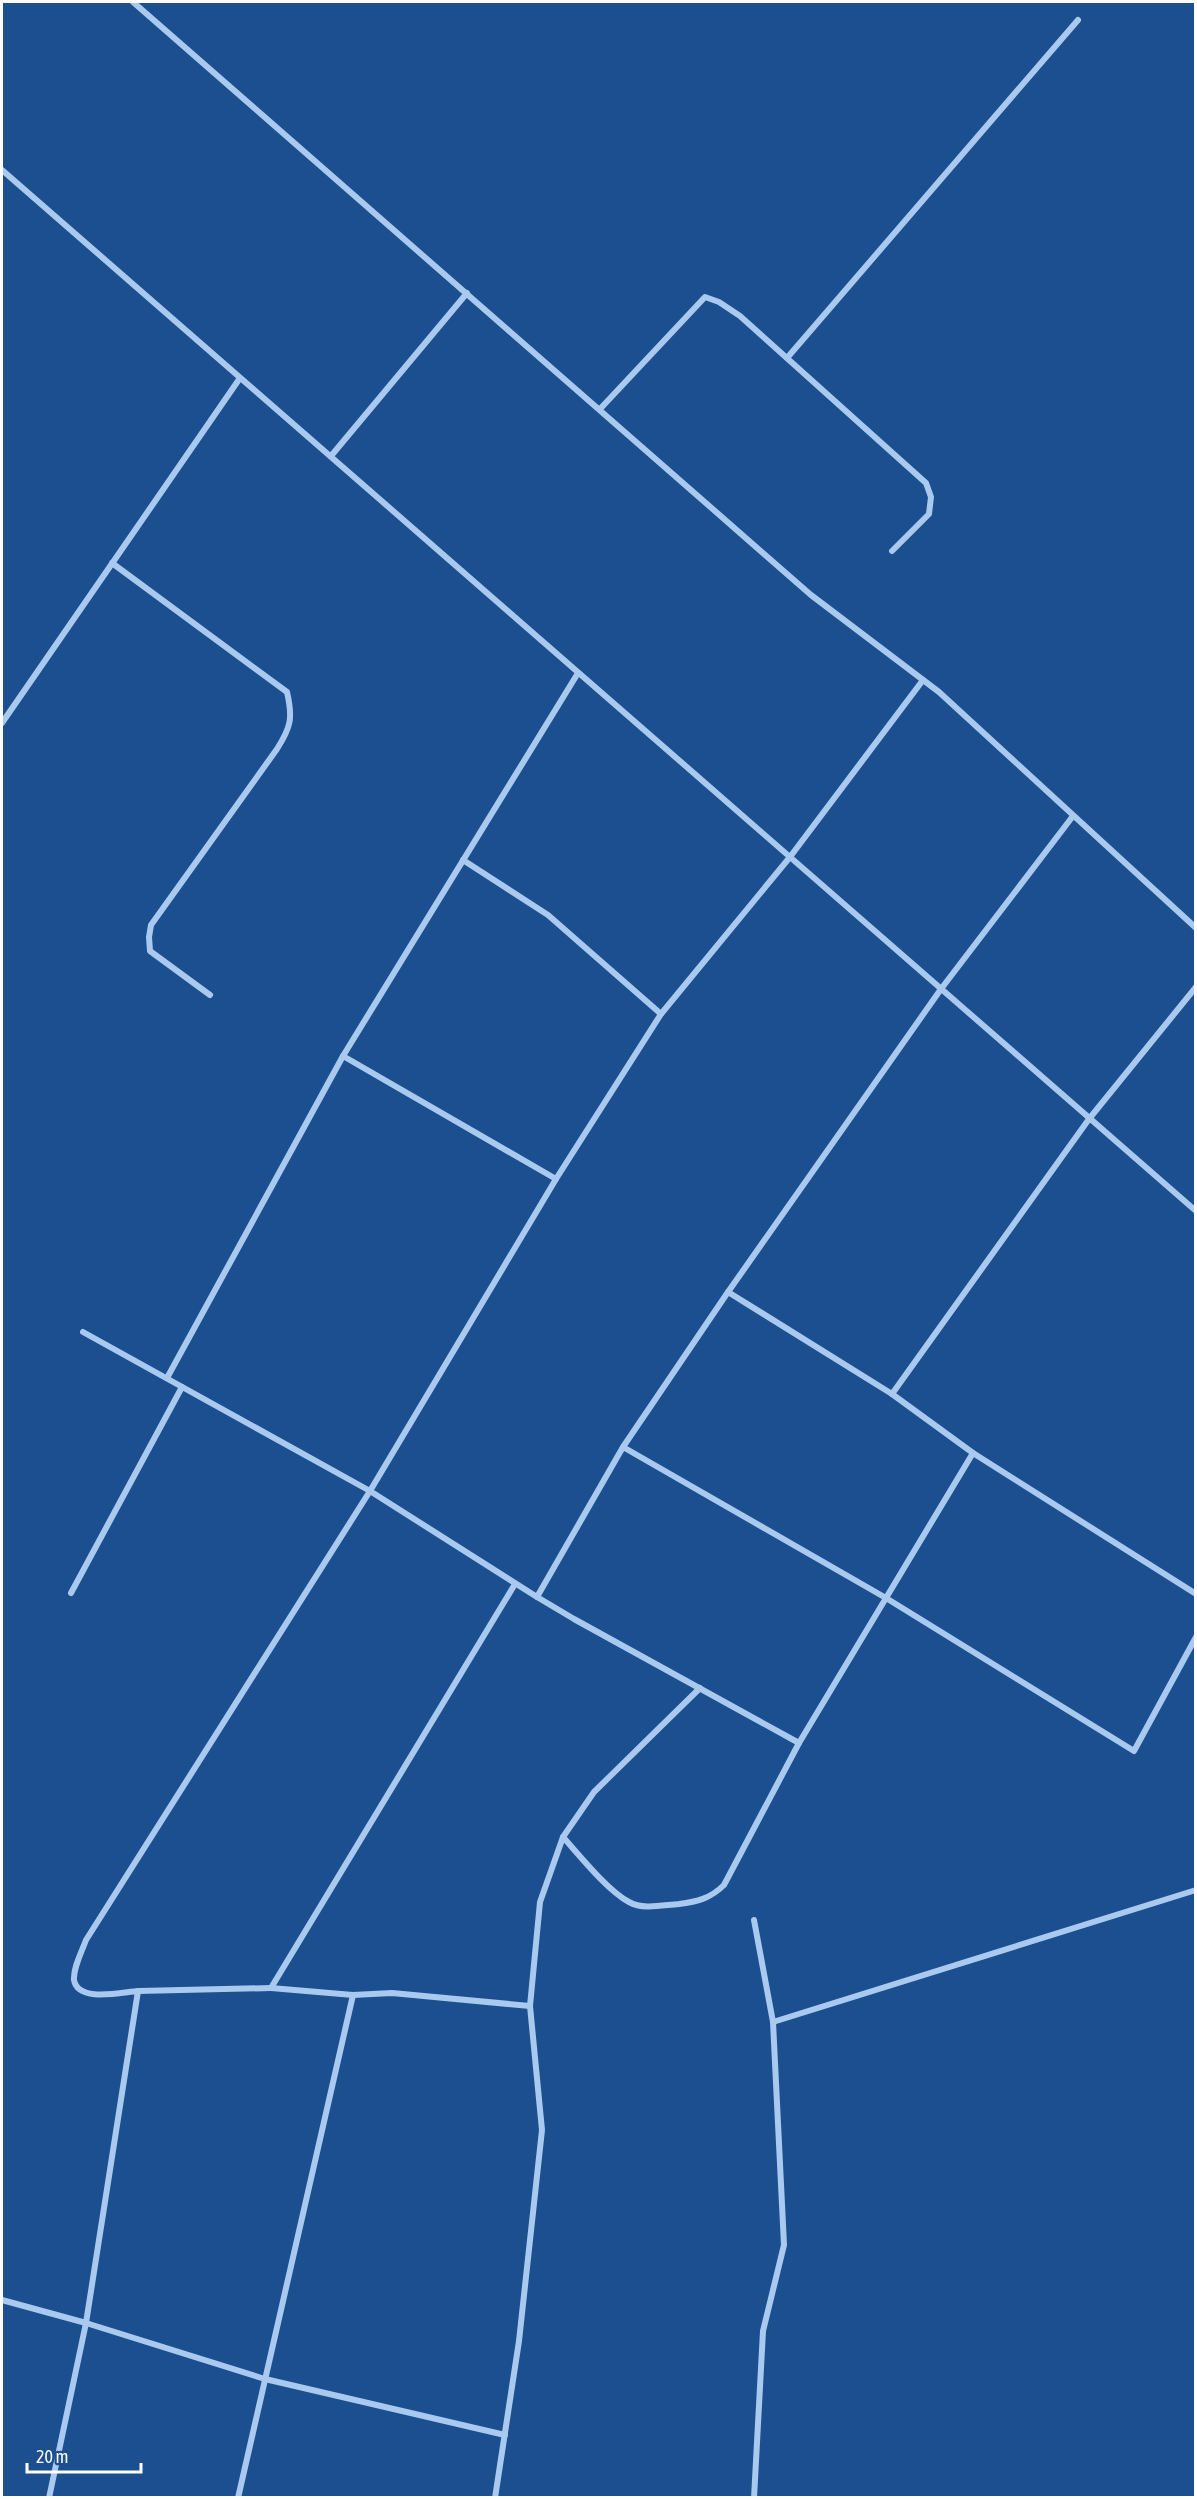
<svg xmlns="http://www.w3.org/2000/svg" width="1197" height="2499" font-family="'Asap Condensed',sans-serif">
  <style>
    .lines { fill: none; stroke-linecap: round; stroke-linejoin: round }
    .street { stroke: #a9c9ee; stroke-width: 6 }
  </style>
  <rect width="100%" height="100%" fill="#1b4f8f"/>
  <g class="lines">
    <g class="street">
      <polyline points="133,2 811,595 939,692 1196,928"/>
      <polyline points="2,170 1196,1211"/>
      <polyline points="787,358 1078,20"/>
      <polyline points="600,409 705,297 719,302 740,316 926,483 931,497 929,514 892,551"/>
      <polyline points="331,456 467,293"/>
      <path d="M112 563 287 692C293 718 291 727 277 749L151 925 149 937 150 951 210 995"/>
      <polyline points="2,723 240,378"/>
      <polyline points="463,860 548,915 661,1014"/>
      <polyline points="1196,987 1089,1119 892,1394 973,1453 1196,1594"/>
      <polyline points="343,1056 556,1179"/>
      <polyline points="728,1292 892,1394"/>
      <polyline points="167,1378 343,1056 578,673"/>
      <polyline points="623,1447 886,1598 799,1743 574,1619 537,1597 623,1447 728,1292 941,989 1073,816"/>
      <polyline points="973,1453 886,1598 1134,1751 1196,1637"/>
      <polyline points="515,1584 271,1988 353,1995 392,1993 530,2006"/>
      <polyline points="71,1593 182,1387"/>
      <polyline points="537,1597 370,1491 556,1179 661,1014 790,857 923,680"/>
      <path d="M563 1837C580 1856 607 1890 629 1902 643 1910 663 1905 679 1904 697 1902 711 1898 724 1885L799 1743"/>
      <polyline points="138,1991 271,1988"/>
      <polyline points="773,2022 1196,1890"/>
      <path d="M2 2300 86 2323 138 1991C122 1992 78 2003 74 1980 73 1968 82 1951 86 1940L370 1491 83 1332"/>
      <polyline points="49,2498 86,2323 265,2379 505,2435"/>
      <polyline points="238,2498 353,1995"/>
      <polyline points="495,2498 519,2341 542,2130 530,2006 540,1902 563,1837 594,1792 700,1688"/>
      <polyline points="754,2498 763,2331 784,2245 773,2022 754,1920"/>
    </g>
  </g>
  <rect width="1197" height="2499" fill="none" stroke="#ffffff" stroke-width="6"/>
  <path d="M27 2463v9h114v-9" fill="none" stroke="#ffffff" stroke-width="3"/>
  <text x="36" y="2463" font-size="18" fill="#ffffff" stroke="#1b4f8f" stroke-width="4.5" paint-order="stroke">20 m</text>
</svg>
